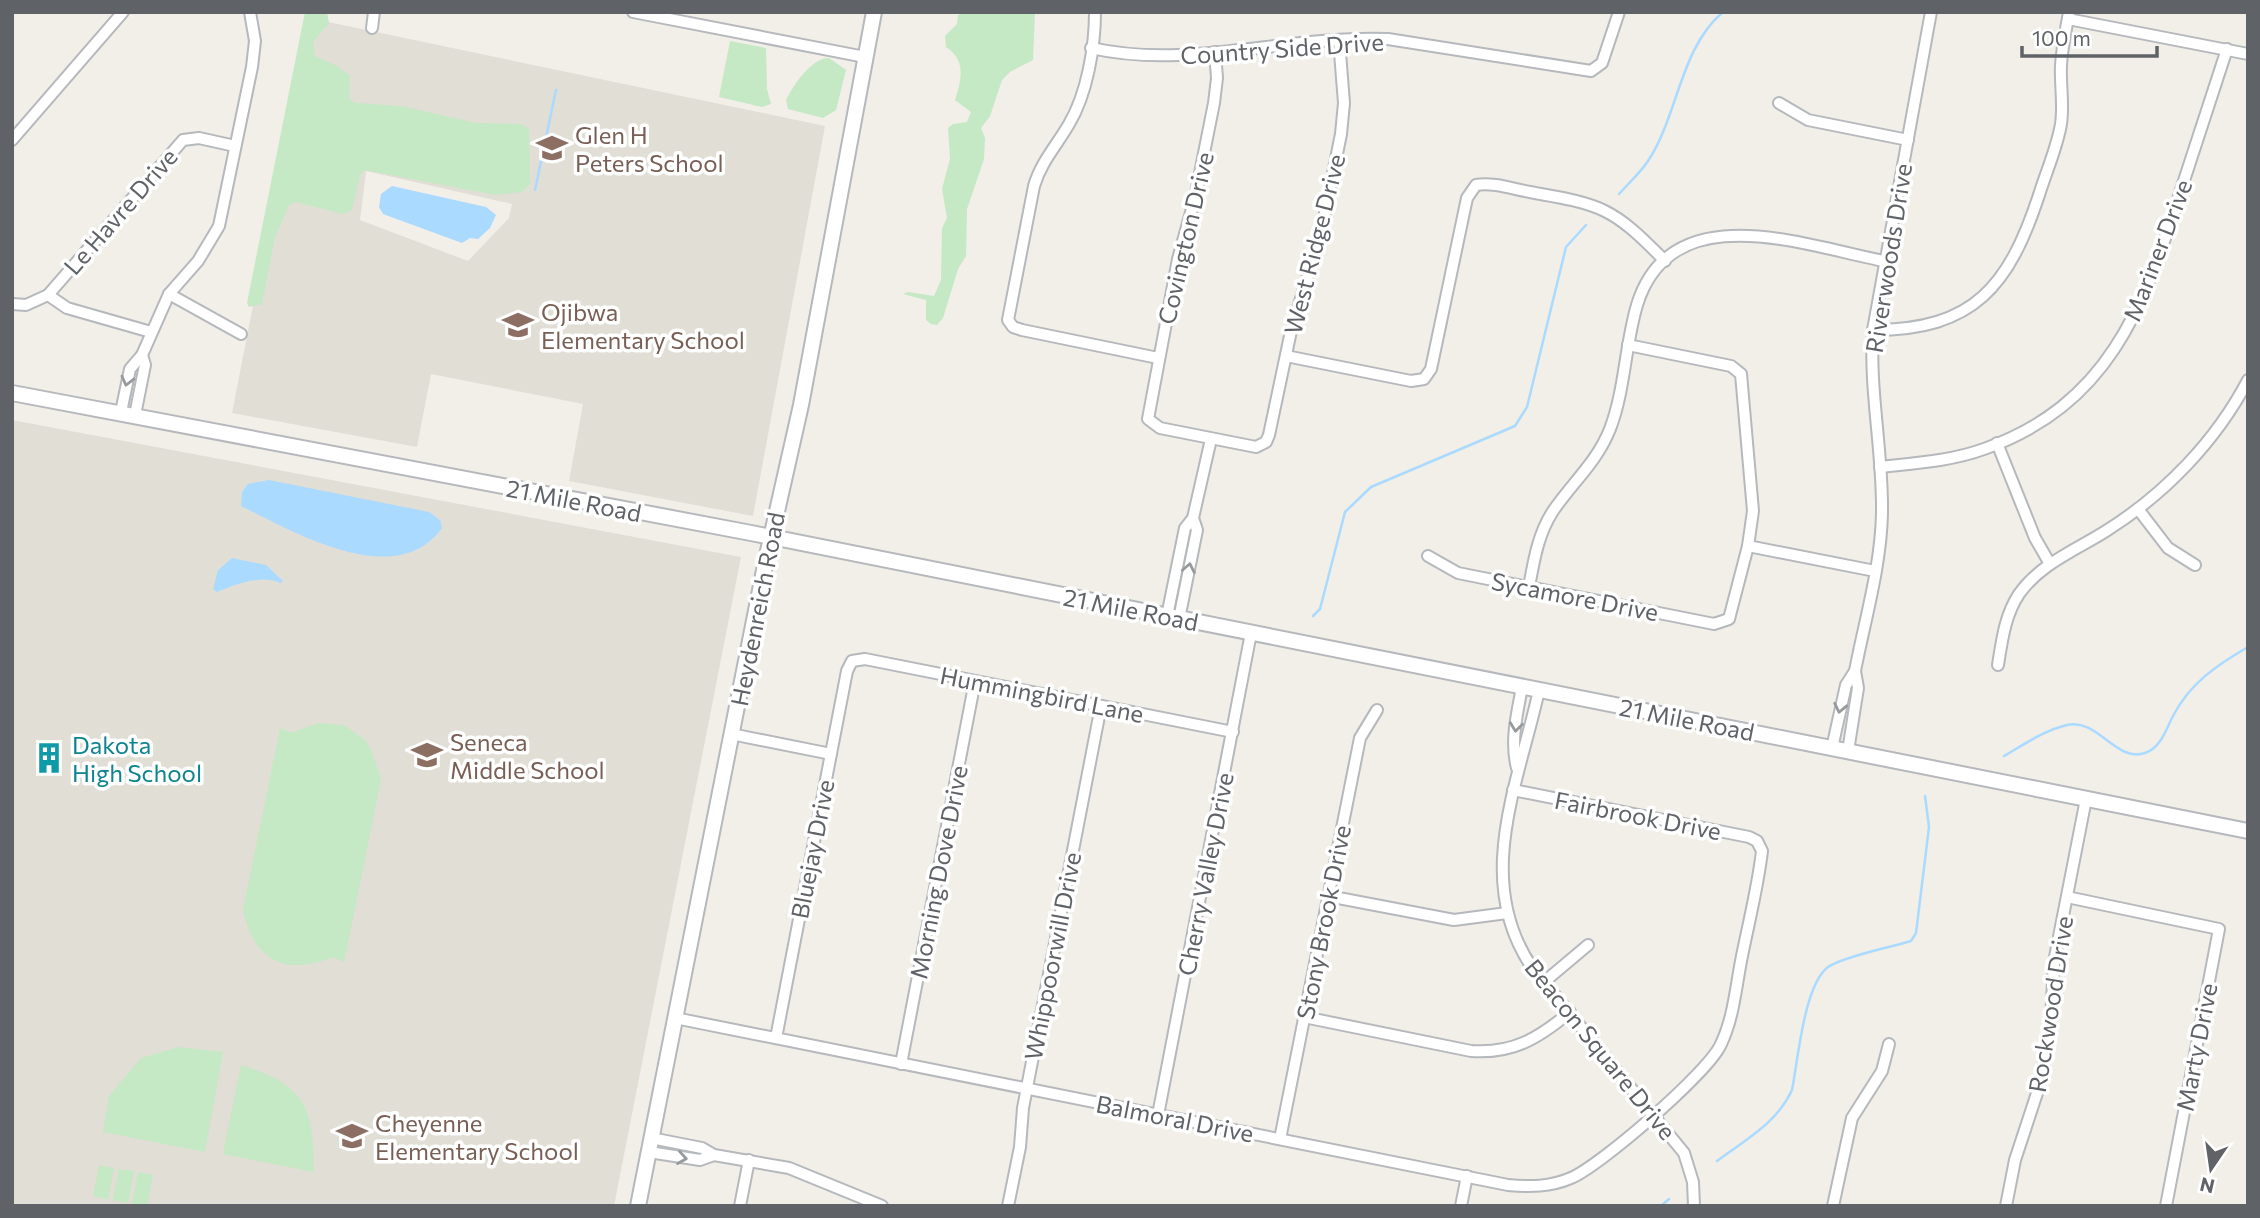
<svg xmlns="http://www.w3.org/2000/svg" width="2260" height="1218" font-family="Commissioner,sans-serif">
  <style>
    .education { fill: #e1ded6; fill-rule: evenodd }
    .green { fill: #c5e8c5 }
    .water { fill: #aadaff }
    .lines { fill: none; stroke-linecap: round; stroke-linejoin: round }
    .stream { stroke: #aadaff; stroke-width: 2.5 }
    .minor-casing { stroke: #b5b8bc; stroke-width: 14 }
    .tertiary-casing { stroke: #b5b8bc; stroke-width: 18 }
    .minor { stroke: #fff; stroke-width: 10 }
    .tertiary { stroke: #fff; stroke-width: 14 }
    .oneway { stroke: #979a9d }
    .labels { text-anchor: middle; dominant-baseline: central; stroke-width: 7; stroke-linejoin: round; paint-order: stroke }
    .street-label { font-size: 24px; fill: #5f6368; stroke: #fff }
    .education-label { font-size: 24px; fill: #785e54; stroke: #fff; text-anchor: start }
    .culture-label { font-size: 24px; fill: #0d838f; stroke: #fff; text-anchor: start }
  </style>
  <rect width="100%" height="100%" fill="#f1efe8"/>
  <g class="education">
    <path d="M309 18 825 126 753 516 569 481 583 404 431 374 417 447 232 413ZM366 171 512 204 509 218 468 261 360 220Z"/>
    <polygon points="12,420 741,557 614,1206 12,1206"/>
  </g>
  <g class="green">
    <polygon points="305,12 327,12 329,23 313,42 315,56 337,66 350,76 349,98 355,103 401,106 476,123 522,124 529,129 530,184 522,192 496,195 364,170 360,175 352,210 343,214 296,202 289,205 275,237 262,304 249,307 247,303"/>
    <path d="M1035 12 1033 60 1010 72 1002 80 990 116 981 128 985 138 984 159 967 209 966 256 958 269 943 318 937 325 931 324 926 320V300L903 294 908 292 934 296 941 280 942 228 947 218 942 189 950 159 948 128 953 124 967 122 971 112 955 100C962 79 966 60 946 47L945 36 957 24 958 15 964 13Z"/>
    <polygon points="730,41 766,48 767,89 771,104 762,107 719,97"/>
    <path d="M829 58 846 70 836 110 823 118 788 109 786 100C793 86 811 58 829 58Z"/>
    <path d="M318 723 344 725 364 739 371 749 381 779 344 962 333 957C286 976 254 962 243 910L280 728 291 733Z"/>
    <polygon points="179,1047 223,1052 205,1152 103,1132 109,1096 141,1058"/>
    <path d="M241 1065C306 1085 313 1107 314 1172L223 1154Z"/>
    <polygon points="99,1165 114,1168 108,1199 93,1196"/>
    <polygon points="119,1169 134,1171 128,1203 113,1200"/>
    <polygon points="138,1172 153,1175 147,1206 132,1204"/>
  </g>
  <g class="water">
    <polygon points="392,186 486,207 496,215 490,228 478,239 470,238 462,243 383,214 379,207 381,194"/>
    <path d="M269 480 429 512 440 520 442 528C396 592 294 532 241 506L242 492 248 484Z"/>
    <path d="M232 558 266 565 283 581 281 583C262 574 235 584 217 592L213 589 218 570Z"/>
  </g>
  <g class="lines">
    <g class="stream">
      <polyline points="535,190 556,90"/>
      <path d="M1619 194C1628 184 1640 173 1648 161 1678 116 1680 48 1723 12"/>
      <polyline points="1313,616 1320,609 1345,512 1371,487 1515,426 1527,407 1566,247 1586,225"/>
      <path d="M2004 756C2023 745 2045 730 2067 725 2098 718 2116 763 2145 753 2161 748 2166 729 2173 716 2190 683 2217 665 2248 647"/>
      <path d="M1717 1161C1745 1140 1777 1123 1792 1090 1798 1060 1804 985 1828 967 1842 957 1892 947 1911 941L1916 933 1929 827 1925 796"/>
      <polyline points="1661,1206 1669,1199"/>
    </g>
    <defs>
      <g id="minor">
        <polyline points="633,12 865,57"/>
        <path d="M1095 12C1095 47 1087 94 1069 124 1057 145 1041 162 1034 186L1008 320 1013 327 1022 330 1158 358"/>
        <polyline points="2068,19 2248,54"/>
        <polyline points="372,28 374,12"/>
        <path d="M1091 48C1189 70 1288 35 1388 39L1591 71 1602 63 1619 12"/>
        <polyline points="1215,52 1217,78 1214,103 1195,198 1178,259 1148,419 1160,428 1256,447 1266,442 1269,435 1291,331 1321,233 1341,134 1344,103 1339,40"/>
        <polyline points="1779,103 1808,120 1908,140"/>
        <polyline points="12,140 123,12"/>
        <polyline points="169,294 241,334"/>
        <polyline points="48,295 67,308 151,332"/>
        <polyline points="12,304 26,305 48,295 183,140 199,138 235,146"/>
        <path d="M1873 330C1974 330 2009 286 2039 195 2046 172 2057 148 2061 124 2064 104 2060 85 2061 65 2062 47 2066 30 2069 12"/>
        <path d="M1286 356 1411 381 1424 379 1431 369 1467 198 1476 185C1493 182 1513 189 1530 192 1603 205 1612 207 1665 261"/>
        <polyline points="121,412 130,369 142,355 169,294 198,261 219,226 252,67 255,41 250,12"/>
        <polyline points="135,415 145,365 142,355"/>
        <polyline points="1997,443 2035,538 2050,564"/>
        <path d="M1880 467C1916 463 1951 461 1984 449 2108 405 2143 309 2179 196 2195 147 2211 98 2227 49"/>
        <polyline points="2138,509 2168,548 2195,565"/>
        <polyline points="1748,546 1875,571"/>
        <polyline points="1428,556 1458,573 1714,624 1729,619 1748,546 1753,511 1741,374 1731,366 1628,345"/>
        <path d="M1529 587C1534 560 1538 534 1553 511 1572 483 1597 462 1610 429 1625 390 1625 345 1637 305 1671 194 1806 246 1884 261"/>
        <polyline points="1167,616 1185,528 1193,518 1211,439"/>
        <polyline points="1179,619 1197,530 1193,518"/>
        <path d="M1998 665C2002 640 2005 615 2019 594 2040 564 2076 550 2106 531 2165 494 2216 441 2248 380"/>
        <path d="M1539 690C1519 782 1473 879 1531 966L1684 1153 1693 1182 1694 1206"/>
        <polyline points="731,734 831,754"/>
        <path d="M1832 748 1846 685 1855 671C1865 619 1881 566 1882 513 1883 451 1869 391 1873 330L1931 12"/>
        <polyline points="1848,751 1858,688 1855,671"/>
        <path d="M1517 768C1510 741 1517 714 1522 687"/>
        <polyline points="1328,896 1454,920 1507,913"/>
        <polyline points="2067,897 2219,929 2166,1206"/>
        <polyline points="1544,982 1588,945"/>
        <path d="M1304 1017 1471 1051C1513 1054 1539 1038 1570 1012"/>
        <path d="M675 1018 1508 1185C1530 1187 1550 1187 1571 1178 1600 1166 1709 1072 1721 1044 1734 1017 1736 985 1742 956 1749 921 1758 886 1762 851L1757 841 1749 837 1513 790"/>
        <polyline points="776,1038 847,671 852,661 865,659 1233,732"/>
        <polyline points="901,1064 975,681"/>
        <polyline points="1158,1115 1251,633"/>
        <polyline points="651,1138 702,1148 714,1155 789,1168 882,1206"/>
        <polyline points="1280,1139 1360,738 1377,710"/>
        <polyline points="649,1152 700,1160 714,1155"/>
        <polyline points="740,1206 749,1160"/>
        <polyline points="1008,1206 1020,1147 1023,1108 1101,706"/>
        <polyline points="1461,1206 1467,1176"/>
        <polyline points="1833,1206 1852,1118 1882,1071 1889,1044"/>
        <polyline points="2006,1206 2015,1160 2040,1084 2051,1022 2054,962 2086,799"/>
      </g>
      <g id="tertiary">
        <polyline points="12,393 751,533 2248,831"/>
        <polyline points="638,1206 766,560 801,405 874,12"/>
      </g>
    </defs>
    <use href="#minor" class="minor-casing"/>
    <use href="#tertiary" class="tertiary-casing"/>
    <use href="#minor" class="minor"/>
    <use href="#tertiary" class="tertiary"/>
  </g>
  <defs><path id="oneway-chevron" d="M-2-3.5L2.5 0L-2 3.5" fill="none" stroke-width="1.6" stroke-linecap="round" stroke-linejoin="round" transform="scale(1.75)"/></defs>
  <g class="oneway">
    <use href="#oneway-chevron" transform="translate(127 381) rotate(104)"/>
    <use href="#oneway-chevron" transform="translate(1189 568) rotate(-79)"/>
    <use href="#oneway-chevron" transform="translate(1840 708) rotate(102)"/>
    <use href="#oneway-chevron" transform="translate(1516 727) rotate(97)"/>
    <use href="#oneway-chevron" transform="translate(682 1158) rotate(9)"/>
  </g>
  <defs>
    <symbol id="school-bare" viewBox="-9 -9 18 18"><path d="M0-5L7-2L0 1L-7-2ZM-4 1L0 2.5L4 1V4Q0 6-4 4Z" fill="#8d6e63" stroke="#fff" stroke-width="2.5" paint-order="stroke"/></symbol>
    <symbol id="building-bare" viewBox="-9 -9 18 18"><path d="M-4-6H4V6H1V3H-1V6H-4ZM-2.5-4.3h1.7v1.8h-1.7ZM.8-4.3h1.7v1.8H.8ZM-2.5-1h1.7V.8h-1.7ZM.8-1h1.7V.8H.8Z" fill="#0f9aa8" stroke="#fff" stroke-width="2.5" paint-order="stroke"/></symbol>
  </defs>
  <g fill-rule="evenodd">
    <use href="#school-bare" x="530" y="126" width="44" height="44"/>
    <use href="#school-bare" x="496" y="303" width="44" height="44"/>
    <use href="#school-bare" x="405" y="733" width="44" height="44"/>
    <use href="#building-bare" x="27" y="736" width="44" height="44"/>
    <use href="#school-bare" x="330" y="1114" width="44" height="44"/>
  </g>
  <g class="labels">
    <g class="street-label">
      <text transform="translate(1282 48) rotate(-4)">Country Side Drive</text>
      <text transform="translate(120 211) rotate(-49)">Le Havre Drive</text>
      <text transform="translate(1185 238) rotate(-77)">Covington Drive</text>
      <text transform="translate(1314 244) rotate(-76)">West Ridge Drive</text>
      <text transform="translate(2157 250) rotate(-69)">Mariner Drive</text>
      <text transform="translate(1888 258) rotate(-81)">Riverwoods Drive</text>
      <text transform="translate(574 500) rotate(11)">21 Mile Road</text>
      <text transform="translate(1575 596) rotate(11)">Sycamore Drive</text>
      <text transform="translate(757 609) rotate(-79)">Heydenreich Road</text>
      <text transform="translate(1131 609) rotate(11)">21 Mile Road</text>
      <text transform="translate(1042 694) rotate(11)">Hummingbird Lane</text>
      <text transform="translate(1687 719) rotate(11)">21 Mile Road</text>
      <text transform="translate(1638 815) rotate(11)">Fairbrook Drive</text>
      <text transform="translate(812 849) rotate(-79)">Bluejay Drive</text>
      <text transform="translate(938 872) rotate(-79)">Morning Dove Drive</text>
      <text transform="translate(1205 874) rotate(-79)">Cherry Valley Drive</text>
      <text transform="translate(1323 922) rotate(-79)">Stony Brook Drive</text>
      <text transform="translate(1052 956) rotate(-79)">Whippoorwill Drive</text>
      <text transform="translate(2050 1004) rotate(-81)">Rockwood Drive</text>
      <text transform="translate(2196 1047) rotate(-79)">Marty Drive</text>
      <text transform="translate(1601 1049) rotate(51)">Beacon Square Drive</text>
      <text transform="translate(1175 1118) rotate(11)">Balmoral Drive</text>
    </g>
    <g class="education-label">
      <text x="575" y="134">Glen H<tspan x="575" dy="28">Peters School</tspan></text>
      <text x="541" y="311">Ojibwa<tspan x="541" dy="28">Elementary School</tspan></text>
      <text x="450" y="741">Seneca<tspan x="450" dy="28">Middle School</tspan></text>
      <text x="375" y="1122">Cheyenne<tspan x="375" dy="28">Elementary School</tspan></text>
    </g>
    <g class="culture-label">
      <text x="72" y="744">Dakota<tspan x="72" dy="28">High School</tspan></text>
    </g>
  </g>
  <rect width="2260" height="1218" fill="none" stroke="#5f6368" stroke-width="28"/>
  <g transform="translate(2211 1169) rotate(193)" stroke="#ffffff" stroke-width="5" paint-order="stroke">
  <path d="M0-5L12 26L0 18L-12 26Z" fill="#5f6368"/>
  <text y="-10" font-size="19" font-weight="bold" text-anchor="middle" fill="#5f6368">N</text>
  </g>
  <path d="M2022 46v10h135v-10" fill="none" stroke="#5f6368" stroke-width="3.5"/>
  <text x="2032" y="46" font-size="21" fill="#5f6368" stroke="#ffffff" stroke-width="5" paint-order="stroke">100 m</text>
</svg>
